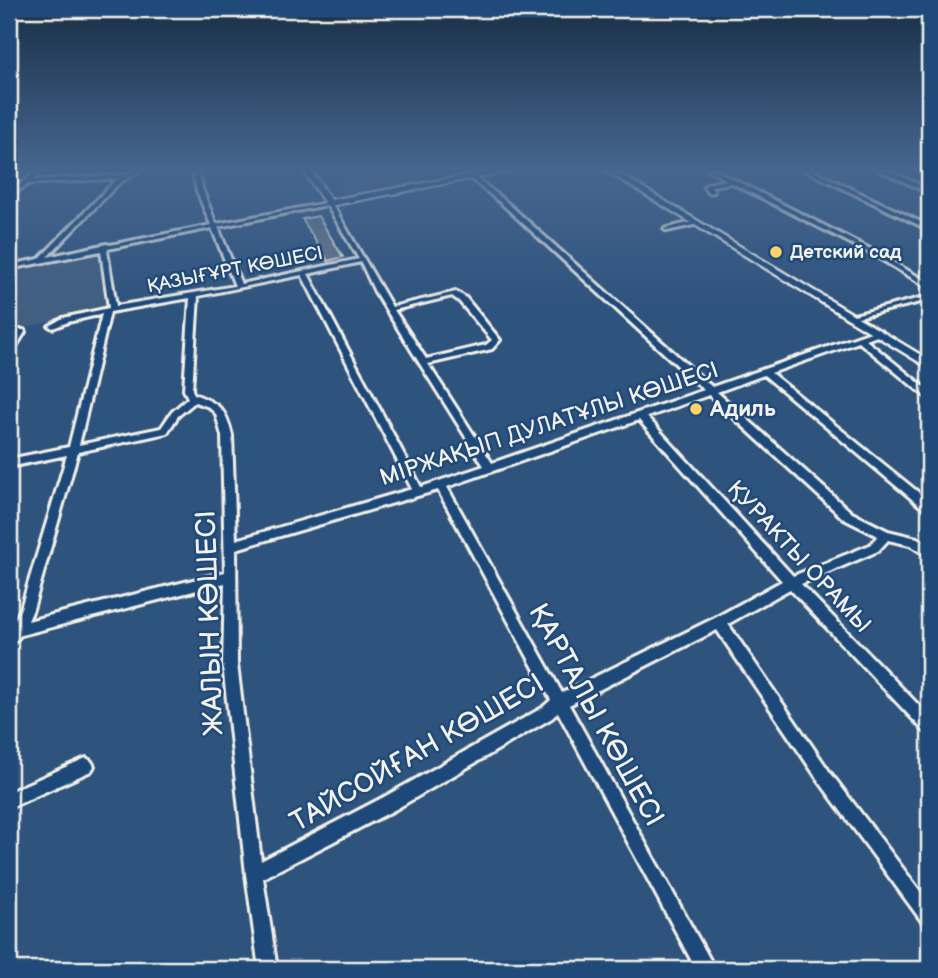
<svg xmlns="http://www.w3.org/2000/svg" width="938" height="978" font-family="'Balsamiq Sans',sans-serif">
  <style>
    .built { fill: #415e81 }
    .building { fill: #6c788a; stroke: #f4f1e8; stroke-width: 2 }
    .lines { fill: none; stroke-linecap: round; stroke-linejoin: round }
    .minor-casing { stroke: #f4f1e8; stroke-width: 6 }
    .tertiary-casing { stroke: #f4f1e8; stroke-width: 5 }
    .secondary-casing { stroke: #f4f1e8; stroke-width: 5 }
    .minor { fill: #1f4a7a; fill-rule: evenodd }
    .tertiary { fill: #1f4a7a; fill-rule: evenodd }
    .secondary { fill: #1f4a7a; fill-rule: evenodd }
    .poi-dot { fill: #ffd166; stroke: #1f4a7a; stroke-width: 2.5 }
    .labels { text-anchor: middle; dominant-baseline: central; stroke-width: 5; stroke-linejoin: round; paint-order: stroke }
    .far-poi-label { font-size: 19px; font-weight: bold; fill: #f4f1e8; stroke: #1f4a7a; text-anchor: start }
    .far-street-label { font-size: 19px; fill: #f4f1e8; stroke: #1f4a7a }
    .poi-label { font-size: 23px; font-weight: bold; fill: #f4f1e8; stroke: #1f4a7a; text-anchor: start }
    .street-label { font-size: 23px; fill: #f4f1e8; stroke: #1f4a7a }
    .near-street-label { font-size: 28px; fill: #f4f1e8; stroke: #1f4a7a }
  </style>
  <rect width="100%" height="100%" fill="#2e537d"/>
  <filter id="ink" filterUnits="userSpaceOnUse"><feTurbulence type="fractalNoise" baseFrequency=".0143" numOctaves="2"/><feDisplacementMap in="SourceGraphic" scale="14" xChannelSelector="R" yChannelSelector="G"/><feConvolveMatrix kernelMatrix="1 2 1 2 8 2 1 2 1" color-interpolation-filters="sRGB"/></filter>
  <g filter="url(#ink)">
    <g class="built">
      <polygon points="353,170 416,170 428,180 346,195 338,183 360,179"/>
      <polygon points="98,255 110,309 13,330 9,341 9,273"/>
    </g>
    <polygon class="building" points="318,216 343,257 328,261 302,219"/>
    <g class="lines">
      <defs>
        <g id="minor">
          <path d="M38 170H44L32 180 127 175 136 170H142L119 183 47 257 107 244 110 245 211 225 197 191 192 170H198L203 191 216 224 331 202 392 307 456 292 465 297 500 340 492 349 428 364 492 463 704 390 500 202 471 179V177H475L504 200 712 387 874 331H880V335L866 340 929 391V398L926 397 859 342 771 373 929 501V511L925 510 764 375 717 392 852 513 888 531 917 538 929 546V557L910 545 888 540 878 551 801 584 929 716V733L924 731 790 589 728 624 829 771 929 903V926L923 923 819 781 717 630 569 705 715 969H696L558 712 552 718 396 809 263 878 277 969H259L246 874 223 664 225 583 21 635 14 642 9 644V629L12 626 21 608 67 455 9 467V459L69 447 102 314 68 322 53 328 49 326 63 318 109 308 101 251 9 269V265L39 259 115 181 121 178 28 184 9 197V193ZM327 205 359 259 241 284 218 227ZM212 228 235 286 116 306 107 251 108 249ZM361 262 375 292 484 466 421 487 308 274ZM302 275 412 489 236 540 232 436C226 408 219 404 194 394L192 390 198 296ZM452 296 459 301 492 340 486 345 426 359 394 310ZM190 298 184 390 188 398 172 412 161 428 79 445 110 312ZM709 395 844 519 878 536 870 545 793 576 647 417ZM195 402 209 407 216 414 222 436 225 572 28 621 33 609 78 452 167 433 178 416ZM639 420 782 581 715 618 562 693 447 487ZM438 490 551 700 542 708 384 797 261 861 237 664 236 549Z"/>
          <polygon points="709,170 715,170 876,252 929,283 929,288 872,254 732,183 711,186 714,192 709,193 704,187 707,184 727,180"/>
          <polygon points="805,170 812,170 929,226 929,230"/>
          <polygon points="879,170 886,170 929,189 929,193"/>
          <polygon points="696,221 699,223 698,224 667,231 664,229"/>
          <polygon points="929,296 929,300 850,319 846,317"/>
          <polygon points="18,330 24,330 25,332 12,353 9,353 9,345"/>
          <polygon points="86,758 91,761 94,766 91,771 9,808 9,792"/>
        </g>
        <polygon id="tertiary" points="605,170 613,170 929,360 929,368"/>
        <polygon id="secondary" points="303,170 311,170 331,200 497,170 515,170 329,206 326,205"/>
      </defs>
      <use href="#minor" class="minor-casing"/>
      <use href="#tertiary" class="tertiary-casing"/>
      <use href="#secondary" class="secondary-casing"/>
      <use href="#minor" class="minor"/>
      <use href="#tertiary" class="tertiary"/>
      <use href="#secondary" class="secondary"/>
    </g>
  </g>
  <linearGradient id="sky" x2="0" y2="1"><stop stop-color="#192e45"/><stop offset="0.55" stop-color="#46668f"/><stop offset="1" stop-color="#46668f" stop-opacity="0"/></linearGradient>
  <rect width="938" height="307" fill="url(#sky)"/>
  <g class="poi-dot">
    <circle cx="776" cy="252" r="7"/>
    <circle cx="696" cy="409" r="7"/>
  </g>
  <g class="labels">
    <g class="far-poi-label">
      <text x="790" y="252">Детский сад</text>
    </g>
    <g class="far-street-label">
      <text transform="translate(235 270) rotate(-11)">ҚАЗЫҒҰРТ КӨШЕСІ</text>
    </g>
    <g class="poi-label">
      <text x="710" y="409">Адиль</text>
    </g>
    <g class="street-label">
      <text transform="translate(549 424) rotate(-18)">МІРЖАҚЫП ДУЛАТҰЛЫ КӨШЕСІ</text>
      <text transform="translate(799 557) rotate(47)">ҚУРАКТЫ ОРАМЫ</text>
    </g>
    <g class="near-street-label">
      <text transform="translate(210 623) rotate(-92)">ЖАЛЫН КӨШЕСІ</text>
      <text transform="translate(596 715) rotate(61)">ҚАРТАЛЫ КӨШЕСІ</text>
      <text transform="translate(417 753) rotate(-30)">ТАЙСОЙҒАН КӨШЕСІ</text>
    </g>
  </g>
  <rect width="938" height="978" fill="none" stroke="#1f4a7a" stroke-width="35"/>
  <rect x="18" y="18" width="903" height="943" fill="none" stroke="#f4f1e8" stroke-width="2.5" filter="url(#ink)"/>
</svg>
